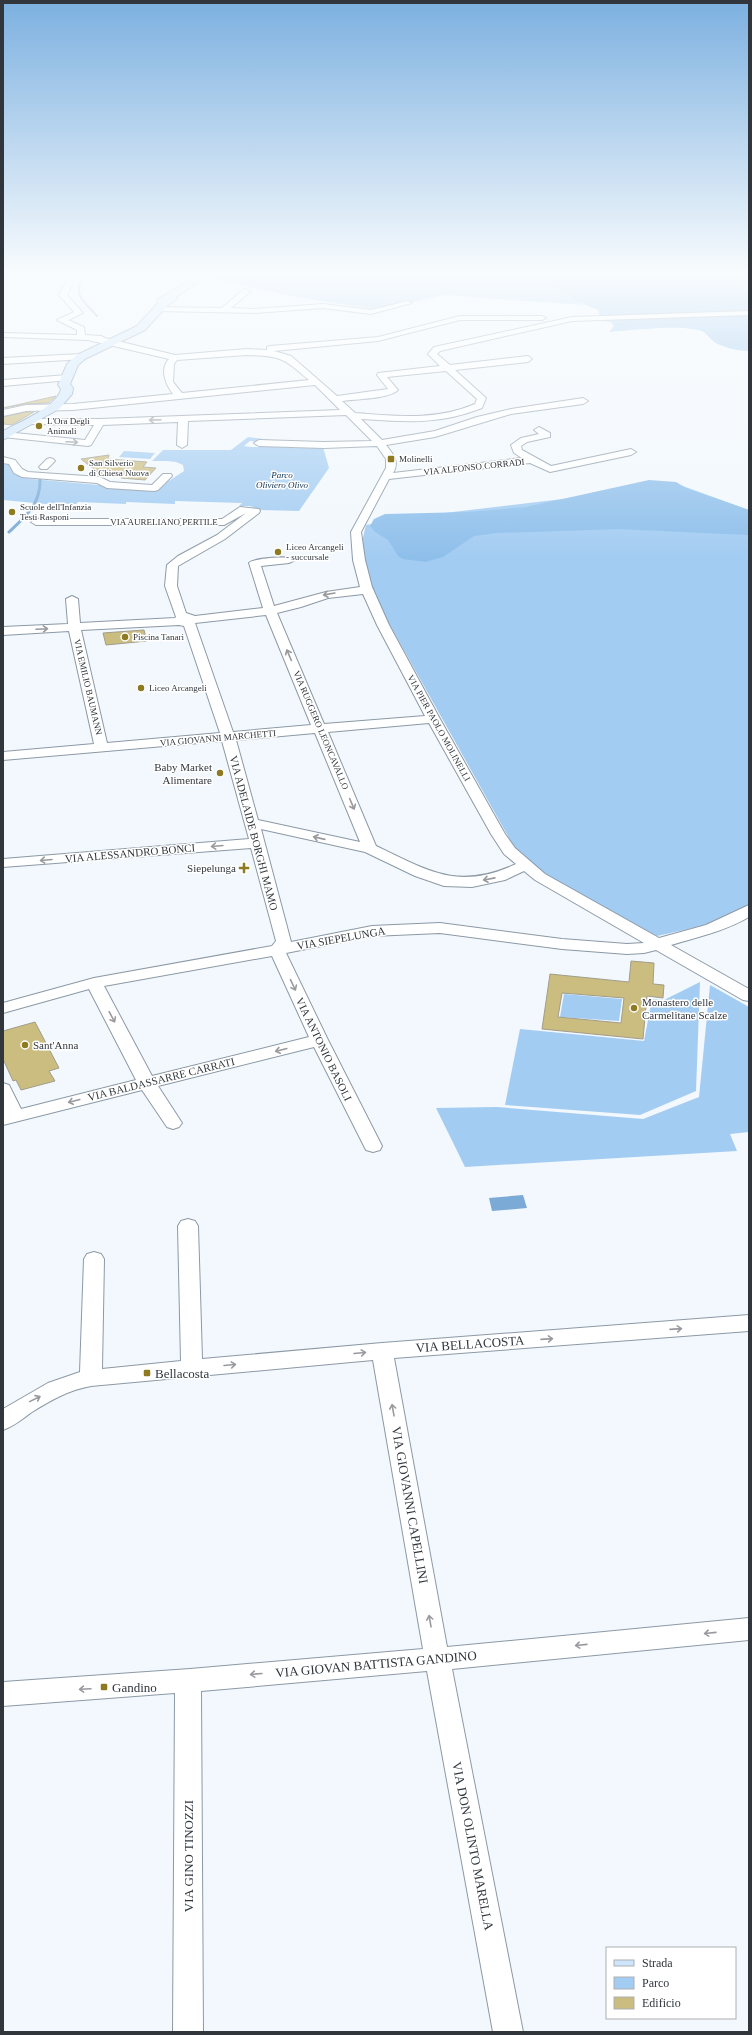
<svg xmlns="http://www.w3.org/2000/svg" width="752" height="2035" font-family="'Times New Roman',serif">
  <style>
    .green { fill: #a3ccf2 }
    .forest { fill: #8ebfeb }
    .water { fill: #7aaad5 }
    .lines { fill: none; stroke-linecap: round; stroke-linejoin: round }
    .stream-far1 { stroke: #7aaad5; stroke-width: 2 }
    .stream { stroke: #7aaad5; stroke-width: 3 }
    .building { fill: #cbbc7f; stroke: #a19d8c; fill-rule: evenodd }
    .minor-casing { stroke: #8c99a6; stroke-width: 2 }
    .major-casing { stroke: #809cb6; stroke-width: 2 }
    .minor { fill: #fff; fill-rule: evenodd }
    .major { fill: #cde5fa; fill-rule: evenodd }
    .oneway { stroke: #989a9e }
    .poi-dot { fill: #8e7a20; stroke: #fff; stroke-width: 1.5 }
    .labels { text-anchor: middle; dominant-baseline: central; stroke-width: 3; stroke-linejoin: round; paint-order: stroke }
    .far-poi-label { font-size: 9px; fill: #31363c; stroke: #fff; text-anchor: start }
    .far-street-label { font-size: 9px; fill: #31363c; stroke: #fff }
    .far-park-label { font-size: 9px; font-style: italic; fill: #0c314e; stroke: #fff }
    .poi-label { font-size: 11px; fill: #31363c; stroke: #fff; text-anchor: end }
    .street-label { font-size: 11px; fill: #31363c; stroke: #fff }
    .near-street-label { font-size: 13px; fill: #31363c; stroke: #fff }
    .near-poi-label { font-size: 13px; fill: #31363c; stroke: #fff; text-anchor: start }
  </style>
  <rect width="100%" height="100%" fill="#f2f8fd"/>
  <g class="green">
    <path d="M220 273H551L547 274C557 286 568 298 583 305L444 295 379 310 296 297 210 278Z"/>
    <polygon points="248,437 300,444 259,440 257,442 250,441 244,446 251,447 323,447 329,468 299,511 261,510 250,506 239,506 242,503 175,501 175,504 126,502 126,504 78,502 76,504 49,503 46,504 3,500 3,464 6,462 10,463 20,476 32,479 155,490 184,471 183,465 176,462 167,461 152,461 163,450 231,450"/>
    <polygon points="124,451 155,453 150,459 119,457"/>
    <path d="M680 485 749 510V904C722 923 688 929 657 936 606 912 554 886 514 847L372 593 360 550 366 525 411 517Z"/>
    <polygon points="700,982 696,1091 640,1115 505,1105 520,1029 644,1041 652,999 664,1000"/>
    <polygon points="710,985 749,1007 749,1132 730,1134 737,1151 465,1167 436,1108 497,1107 643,1119 699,1097"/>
    <polygon points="564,994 622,999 619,1021 560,1017"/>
  </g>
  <g class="forest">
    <path d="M551 273H749V351C739 351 725 348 716 343 709 339 707 332 699 330 675 325 634 330 609 332L614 326 611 322 602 321 598 310 575 301 568 295 543 281 542 278Z"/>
    <polygon points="649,480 676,482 686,488 749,510 749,535 619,529 497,533 474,536 443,557 425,562 403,559 398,556 388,540 375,532 370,526 374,519 385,514 468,512 526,507"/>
  </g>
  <polygon class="water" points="523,1195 527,1208 492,1211 489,1198"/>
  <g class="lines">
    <path class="stream-far1" d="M83 273C73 297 81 298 97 316"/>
    <path class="stream" d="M9 532C26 516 41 504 40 479"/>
  </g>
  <g class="building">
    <polygon points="56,396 48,403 26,404 3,408"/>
    <polygon points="26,412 34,412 12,425 3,424 3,417"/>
    <polygon points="109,455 108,459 147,462 143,467 156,468 145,480 121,478 122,476 100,474 81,459"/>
    <polygon points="144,630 147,641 106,645 103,633"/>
    <path d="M631 961 654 963 653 984 664 985 663 998 647 996 643 1039 542 1029 550 974 629 982ZM562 993 624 998 621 1023 558 1017Z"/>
    <polygon points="35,1022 59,1068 49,1071 55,1081 21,1090 16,1080 13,1081 3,1059 3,1031"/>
  </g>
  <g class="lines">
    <defs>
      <g id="minor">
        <path d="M71 273H78L67 295 83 313 68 320 84 327 85 335 101 336 105 338 175 355 247 349 267 350V347L270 346 378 337 460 316H542L546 318 542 320H460L378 341 274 351 291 356 337 396 388 389 377 375 378 373 440 366 428 354 434 347 572 317 749 311V315L572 321 440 351 437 354 450 365 528 356 532 359 528 362 455 370 486 398 482 408C439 425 406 422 361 419L382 440 435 431 477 417 511 409 583 398 588 401 583 404 511 414 435 437 386 445C393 454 400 462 393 473L522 458 514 453 511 445 521 438 539 434 534 430 539 427 550 433V437L527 442 521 446 522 450 551 466 631 449 636 452 631 455 550 472 530 463 389 479 361 532 365 560 372 587 389 625 440 719 505 834 515 848 545 874 659 938 706 925 749 905V917C725 931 698 937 671 945L749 989V1001L743 1000 656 950 644 953 627 954 562 949 440 933 372 936 286 953 328 1040 382 1146 380 1150 373 1152 366 1150 314 1047 158 1086 182 1123 179 1127 173 1129 167 1127 142 1090 3 1125V1083L9 1085 21 1109 136 1080 89 989 3 1013V1003L94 978 272 946 276 941 251 848 3 867V859L249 839 222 741 3 760V752L94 744 69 631 3 635V627L68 624 66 599 72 596 78 599 80 623 175 618 176 617 165 586 167 565 178 556 217 535 246 513 224 525H36L31 522 36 519H222L240 507 259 509 260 511 259 513 225 539 178 566 177 586 186 613 195 616 263 608 249 563C254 558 290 555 295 560L289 563 261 566 274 606 326 592 360 587 353 560 351 532 386 468V459L377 446 324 448 259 446 254 443 259 440 324 442 372 441 346 415 188 421 187 445 182 448 177 445 178 422 103 425 91 445 88 446 3 437V433L5 432 85 440 94 425 27 424 25 422 30 419H100L340 410 315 385 73 410 26 411 3 416V410L26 405 73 404 173 394C166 385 159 369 169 359L88 340 3 337V333L77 335V330L57 320 74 312 59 295ZM247 355C282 356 283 358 309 380L182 393 173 382 174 364 177 360ZM446 371 477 399 475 404C435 421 397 416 355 413L342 401C355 399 389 399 398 390L387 377ZM363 594 377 625 425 716 324 724 277 613 301 607 328 598ZM266 615 311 725 233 732 195 623ZM179 625 184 626 220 733 107 743 81 630ZM429 723 491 834 504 854 516 864C458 891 429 871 376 846L328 732ZM315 733 360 842 258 820 236 740ZM261 829 365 852 415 876 444 886 472 887 505 880 524 871 535 880 644 943 627 944 562 939 440 923 372 926 291 942ZM272 956 309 1037 152 1076 104 986Z"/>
        <polygon points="244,289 251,291 231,308 255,309 323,304 371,310 408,301 412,303 371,314 323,308 255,313 158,311 154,309 158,307 222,308"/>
        <polygon points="81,354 85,357 84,359 3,364 3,358"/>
        <polygon points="67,375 71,378 70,380 3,386 3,380"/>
        <polygon points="3,457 15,460 22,469 28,472 100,477 110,482 152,485 163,474 171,474 172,476 158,490 154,491 107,488 97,483 22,477 14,473 9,464 3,463"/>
        <polygon points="50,458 53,459 55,461 47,469 41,469 39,467 47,459"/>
        <path d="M188 1219 195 1221 198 1226 202 1359 382 1343 749 1315V1331L394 1358 447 1647 749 1618V1640L452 1669 523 2032H493L427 1671 201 1691 203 2032H173L175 1693 3 1706V1682L190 1669 423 1649 373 1360 91 1386C69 1390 51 1400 32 1412 22 1419 14 1426 3 1430V1409L48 1383 80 1372 84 1259 87 1254 94 1252 101 1254 104 1259 102 1369 181 1361 178 1226 181 1221Z"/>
      </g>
      <path id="major" d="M202 273H213L176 297 177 299 168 305 145 330 85 359 78 365 70 384 73 388 72 394 59 409 3 440V431C18 423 58 406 61 389L58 385 67 364 77 355 137 326 158 303 157 301 158 299Z"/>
    </defs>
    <use href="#minor" class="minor-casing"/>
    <use href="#major" class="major-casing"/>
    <use href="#minor" class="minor"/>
    <use href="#major" class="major"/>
  </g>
  <defs><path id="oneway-shaft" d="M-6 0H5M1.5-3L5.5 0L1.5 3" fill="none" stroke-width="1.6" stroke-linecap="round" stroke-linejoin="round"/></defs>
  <g class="oneway">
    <use href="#oneway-shaft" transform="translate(155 420) rotate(178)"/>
    <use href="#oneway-shaft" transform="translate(72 442) rotate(3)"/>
    <use href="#oneway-shaft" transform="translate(329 594) rotate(170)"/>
    <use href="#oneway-shaft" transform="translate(42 629) rotate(-3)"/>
    <use href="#oneway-shaft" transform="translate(289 655) rotate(-113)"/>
    <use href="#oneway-shaft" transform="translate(352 804) rotate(67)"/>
    <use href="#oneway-shaft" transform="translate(319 838) rotate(-167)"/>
    <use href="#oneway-shaft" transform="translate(217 846) rotate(175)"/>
    <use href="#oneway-shaft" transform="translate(46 860) rotate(175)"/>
    <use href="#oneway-shaft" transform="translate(489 879) rotate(169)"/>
    <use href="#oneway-shaft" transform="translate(293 985) rotate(65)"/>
    <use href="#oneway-shaft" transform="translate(112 1017) rotate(62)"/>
    <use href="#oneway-shaft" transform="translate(281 1050) rotate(166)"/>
    <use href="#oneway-shaft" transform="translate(74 1101) rotate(166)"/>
    <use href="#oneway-shaft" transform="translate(676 1329) rotate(-4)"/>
    <use href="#oneway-shaft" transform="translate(547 1339) rotate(-4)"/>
    <use href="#oneway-shaft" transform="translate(360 1353) rotate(-5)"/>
    <use href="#oneway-shaft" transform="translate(230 1365) rotate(-5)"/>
    <use href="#oneway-shaft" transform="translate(35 1399) rotate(-26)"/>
    <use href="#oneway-shaft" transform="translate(393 1410) rotate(-100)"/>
    <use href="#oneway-shaft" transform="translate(430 1621) rotate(-100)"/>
    <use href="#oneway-shaft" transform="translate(710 1633) rotate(174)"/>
    <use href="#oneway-shaft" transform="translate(581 1645) rotate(174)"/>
    <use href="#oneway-shaft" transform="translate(256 1674) rotate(175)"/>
    <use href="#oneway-shaft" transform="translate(85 1689) rotate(177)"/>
  </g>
  <linearGradient id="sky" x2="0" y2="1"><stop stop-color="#7cb0e0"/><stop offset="0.49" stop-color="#f9fcfe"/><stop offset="1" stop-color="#f9fcfe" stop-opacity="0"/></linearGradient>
  <rect width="752" height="558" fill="url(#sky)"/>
  <g class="poi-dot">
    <circle cx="39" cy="426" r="4"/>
    <rect x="387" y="455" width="8" height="8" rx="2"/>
    <circle cx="81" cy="468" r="4"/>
    <circle cx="12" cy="512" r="4"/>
    <circle cx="278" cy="552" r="4"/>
    <circle cx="125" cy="637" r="4"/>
    <circle cx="141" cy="688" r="4"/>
    <circle cx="220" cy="773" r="4"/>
    <path d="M242 862h4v4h4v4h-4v4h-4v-4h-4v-4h4z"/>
    <circle cx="634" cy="1008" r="4"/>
    <circle cx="25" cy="1045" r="4"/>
    <rect x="143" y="1369" width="8" height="8" rx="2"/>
    <rect x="100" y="1683" width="8" height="8" rx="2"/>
  </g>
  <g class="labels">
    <g class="far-poi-label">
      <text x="47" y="421">L'Ora Degli<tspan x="47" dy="10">Animali</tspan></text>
      <text x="399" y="459">Molinelli</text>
      <text x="89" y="463">San Silverio<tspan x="89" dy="10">di Chiesa Nuova</tspan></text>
      <text x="20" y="507">Scuole dell'Infanzia<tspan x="20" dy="10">Testi Rasponi</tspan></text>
      <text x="286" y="547">Liceo Arcangeli<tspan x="286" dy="10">- succursale</tspan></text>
      <text x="133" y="637">Piscina Tanari</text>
      <text x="149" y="688">Liceo Arcangeli</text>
    </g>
    <g class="far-street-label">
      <text transform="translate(474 467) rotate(-6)">VIA ALFONSO CORRADI</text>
      <text x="164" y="522">VIA AURELIANO PERTILE</text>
      <text transform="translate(88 687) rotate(77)">VIA EMILIO BAUMANN</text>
      <text transform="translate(439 728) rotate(61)">VIA PIER PAOLO MOLINELLI</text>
      <text transform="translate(321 730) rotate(67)">VIA RUGGERO LEONCAVALLO</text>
      <text transform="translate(218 738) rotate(-5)">VIA GIOVANNI MARCHETTI</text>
    </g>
    <g class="far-park-label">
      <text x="282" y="475">Parco<tspan x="282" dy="10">Oliviero Olivo</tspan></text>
    </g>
    <g class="poi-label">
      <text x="212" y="767">Baby Market<tspan x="212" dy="13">Alimentare</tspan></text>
      <text x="236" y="868">Siepelunga</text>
      <text x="642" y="1002" text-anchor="start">Monastero delle<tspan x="642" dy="13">Carmelitane Scalze</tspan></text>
      <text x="33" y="1045" text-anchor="start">Sant'Anna</text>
    </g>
    <g class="street-label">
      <text transform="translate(254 833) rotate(75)">VIA ADELAIDE BORGHI MAMO</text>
      <text transform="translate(130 853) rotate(-5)">VIA ALESSANDRO BONCI</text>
      <text transform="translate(341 938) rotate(-10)">VIA SIEPELUNGA</text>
      <text transform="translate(324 1049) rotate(64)">VIA ANTONIO BASOLI</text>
      <text transform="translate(161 1079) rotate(-14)">VIA BALDASSARRE CARRATI</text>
    </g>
    <g class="near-street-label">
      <text transform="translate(470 1344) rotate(-4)">VIA BELLACOSTA</text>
      <text transform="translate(410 1505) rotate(80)">VIA GIOVANNI CAPELLINI</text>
      <text transform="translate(376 1664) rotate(-5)">VIA GIOVAN BATTISTA GANDINO</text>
      <text transform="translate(473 1846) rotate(79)">VIA DON OLINTO MARELLA</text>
      <text transform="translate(188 1856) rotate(-90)">VIA GINO TINOZZI</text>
    </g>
    <g class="near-poi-label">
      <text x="155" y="1373">Bellacosta</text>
      <text x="112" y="1687">Gandino</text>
    </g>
  </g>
  <rect width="752" height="2035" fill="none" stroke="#31363c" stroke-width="8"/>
  <rect x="606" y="1947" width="130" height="72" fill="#ffffff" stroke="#adafb1"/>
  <rect x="614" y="1960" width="20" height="6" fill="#cde5fa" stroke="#adafb1"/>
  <text x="642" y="1967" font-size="12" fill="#31363c">Strada</text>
  <rect x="614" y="1977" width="20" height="12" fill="#a3ccf2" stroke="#adafb1"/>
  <text x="642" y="1987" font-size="12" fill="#31363c">Parco</text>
  <rect x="614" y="1997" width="20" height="12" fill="#cbbc7f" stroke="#adafb1"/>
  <text x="642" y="2007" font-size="12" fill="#31363c">Edificio</text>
</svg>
